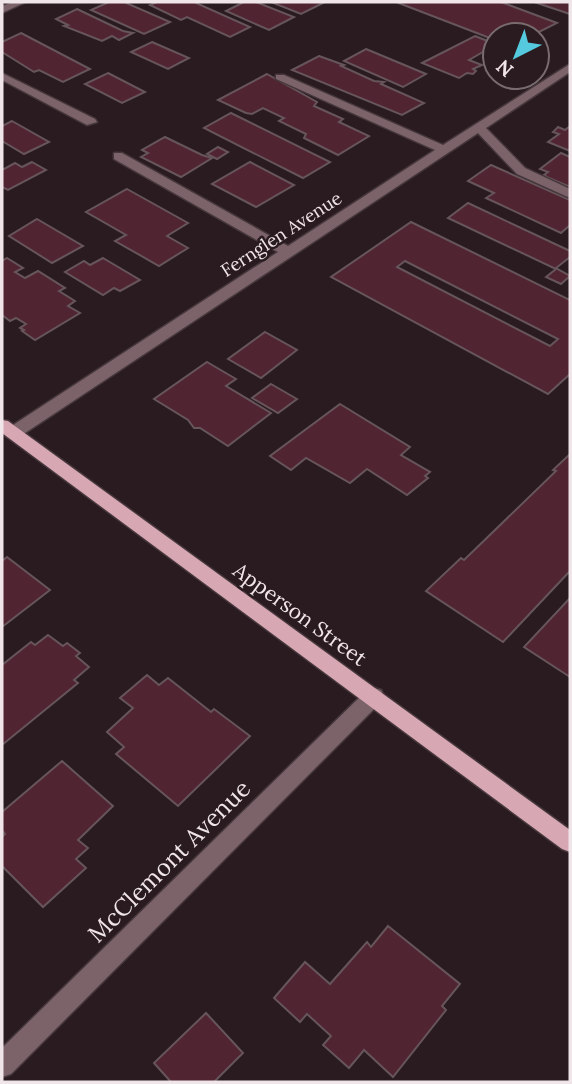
<svg xmlns="http://www.w3.org/2000/svg" width="572" height="1084" font-family="Lora,serif">
  <style>
    .building { fill: #512432; stroke: #66555a; stroke-width: 2; fill-rule: evenodd }
    .lines { fill: none; stroke-linecap: round; stroke-linejoin: round }
    .minor-casing { stroke: #45373b; stroke-width: 3 }
    .major-casing { stroke: #45373b; stroke-width: 3 }
    .minor { fill: #7b6369; fill-rule: evenodd }
    .major { fill: #d7a7b4; fill-rule: evenodd }
    .labels { text-anchor: middle; dominant-baseline: central; stroke-width: 5; stroke-linejoin: round; paint-order: stroke }
    .far-street-label { font-size: 18px; fill: #f0e5e8; stroke: #291b1f }
    .street-label { font-size: 21px; fill: #f0e5e8; stroke: #291b1f }
    .near-street-label { font-size: 24px; fill: #f0e5e8; stroke: #291b1f }
  </style>
  <rect width="100%" height="100%" fill="#291b1f"/>
  <g class="building">
    <polygon points="109,2 124,2 170,22 144,34 91,10"/>
    <polygon points="157,2 194,2 250,27 230,37 187,17 181,20 150,5"/>
    <polygon points="244,2 256,2 294,17 269,30 226,11"/>
    <polygon points="271,2 325,2 301,14"/>
    <polygon points="396,2 501,2 557,23 533,35 495,35 495,40"/>
    <polygon points="534,2 570,2 570,14"/>
    <polygon points="77,9 123,31 133,33 119,40 112,36 102,41 64,26 68,25 56,19"/>
    <polygon points="21,33 90,69 63,82 39,70 34,72 2,52 2,42"/>
    <polygon points="475,36 495,44 495,53 483,52 469,60 482,65 473,69 476,71 473,74 467,73 459,78 422,63"/>
    <polygon points="152,42 189,58 168,69 131,52"/>
    <polygon points="366,49 426,74 403,87 344,61"/>
    <polygon points="319,56 344,65 341,66 374,81 384,82 381,84 424,103 402,115 292,70"/>
    <polygon points="108,73 145,92 122,103 85,84"/>
    <polygon points="267,74 317,102 314,106 343,119 339,122 369,136 338,155 304,138 306,134 279,121 284,118 263,108 252,114 246,113 218,100"/>
    <polygon points="231,113 330,162 303,178 204,128"/>
    <polygon points="12,121 49,142 24,154 2,141 2,126"/>
    <polygon points="570,126 570,151 548,142 559,134 553,132 558,127 565,130"/>
    <polygon points="165,137 202,155 212,158 181,177 141,157 148,153 142,150"/>
    <polygon points="218,147 228,152 217,159 207,154"/>
    <polygon points="561,153 570,157 570,187 549,178 544,175 548,172 540,169"/>
    <polygon points="32,162 46,170 8,190 2,187 2,170 15,163 22,167"/>
    <polygon points="250,162 294,185 256,207 212,184"/>
    <polygon points="491,165 570,200 570,225 561,233 486,198 494,193 468,181"/>
    <polygon points="127,189 188,223 167,236 188,248 159,266 115,241 126,235 86,212"/>
    <polygon points="468,203 570,251 570,257 556,268 570,276 561,284 546,277 556,269 448,218"/>
    <polygon points="37,219 83,246 52,263 9,236"/>
    <path d="M411 222 570 300V374L548 394 331 277ZM405 261 558 339 550 346 397 267Z"/>
    <polygon points="7,258 23,268 15,272 25,278 38,271 65,288 59,291 75,301 68,306 80,313 35,340 22,331 24,330 20,328 26,324 16,318 10,321 2,315 2,261"/>
    <polygon points="103,258 140,280 120,291 114,288 103,295 65,272 84,261 90,265"/>
    <polygon points="265,332 297,350 261,378 228,359"/>
    <polygon points="207,362 236,379 226,386 271,413 228,446 200,428 194,428 188,420 154,399"/>
    <polygon points="271,384 297,399 278,413 252,398"/>
    <polygon points="340,404 410,447 401,455 430,472 425,476 428,478 407,495 367,469 350,483 306,458 291,470 270,456"/>
    <polygon points="570,454 570,571 503,642 426,591 461,558 464,560 556,471 553,470"/>
    <polygon points="7,557 50,590 2,627 2,561"/>
    <polygon points="570,598 570,677 524,647"/>
    <polygon points="48,635 63,646 67,643 80,653 76,656 89,667 74,680 78,683 2,745 2,665 31,642 35,645"/>
    <polygon points="147,675 159,685 168,678 211,712 214,709 250,736 178,806 116,754 124,747 107,732 133,708 120,698"/>
    <polygon points="62,761 113,806 78,840 88,848 76,859 86,868 43,907 2,866 2,837 5,834 2,830 2,812"/>
    <polygon points="388,926 460,984 442,1006 446,1010 393,1077 364,1050 349,1068 323,1045 331,1036 307,1014 300,1022 274,998 305,962 330,984 367,942 371,947"/>
    <polygon points="206,1013 243,1053 214,1082 171,1082 154,1063"/>
  </g>
  <g class="lines">
    <defs>
      <g id="minor">
        <polygon points="13,2 26,2 2,13 2,6"/>
        <polygon points="570,64 570,72 486,128 525,168 570,189 570,198 517,174 478,133 19,437 7,437 5,433 7,429 278,252 114,159 114,153 122,153 288,246 435,150 276,79 276,75 284,75 443,145"/>
        <polygon points="2,73 95,119 97,122 87,125 2,80"/>
        <polygon points="374,688 381,690 384,696 381,702 11,1074 2,1077 2,1048 367,690"/>
      </g>
      <polygon id="major" points="2,420 8,421 570,830 570,852 562,849 2,433"/>
    </defs>
    <use href="#minor" class="minor-casing"/>
    <use href="#major" class="major-casing"/>
    <use href="#minor" class="minor"/>
    <use href="#major" class="major"/>
  </g>
  <g class="labels">
    <g class="far-street-label">
      <text transform="translate(281 234) rotate(-33)">Fernglen Avenue</text>
    </g>
    <g class="street-label">
      <text transform="translate(300 614) rotate(36)">Apperson Street</text>
    </g>
    <g class="near-street-label">
      <text transform="translate(169 861) rotate(-45)">McClemont Avenue</text>
    </g>
  </g>
  <rect width="572" height="1084" fill="none" stroke="#f0e5e8" stroke-width="7"/>
  <g transform="translate(516 56) rotate(222)"><circle r="33" fill="#291b1f" stroke="#796c6f" stroke-width="2"/>
  <path d="M0-5L12 26L0 18L-12 26Z" fill="#55cadf"/>
  <text y="-10" font-size="19" font-weight="bold" text-anchor="middle" fill="#f0e5e8">N</text>
  </g>
</svg>
